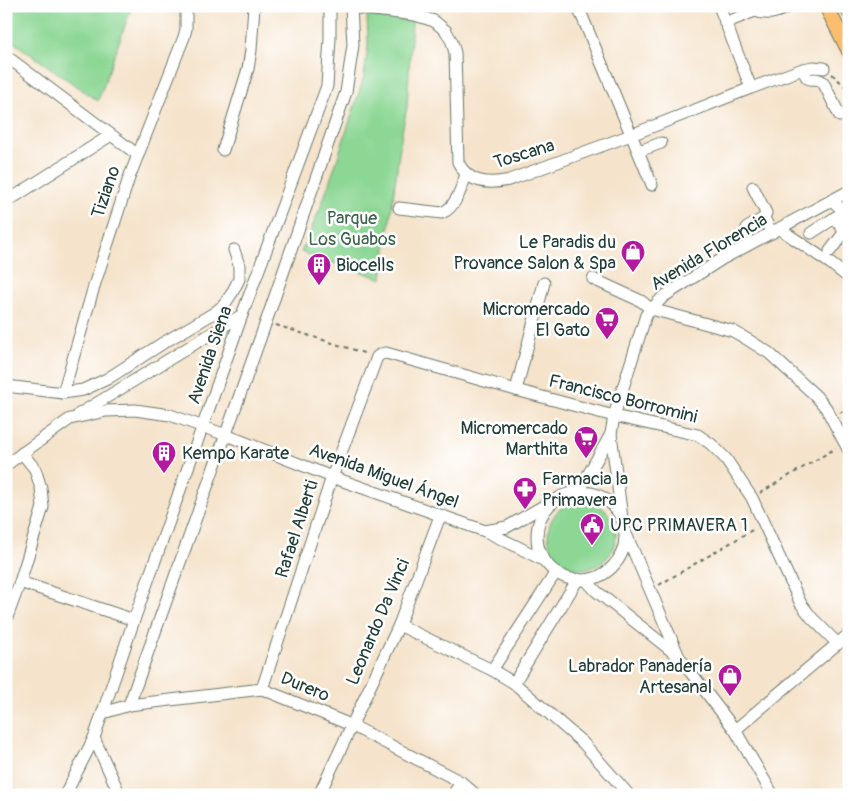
<svg xmlns="http://www.w3.org/2000/svg" width="855" height="801" font-family="Pangolin,sans-serif">
  <style>
    .park { fill: #8cd794; stroke: #568a64 }
    .lines { fill: none; stroke-linecap: round; stroke-linejoin: round }
    .minor-casing { stroke: #6a7769; stroke-width: 13 }
    .major-casing { stroke: #6a7769; stroke-width: 16 }
    .path { stroke: #6a7769; stroke-width: 2; stroke-dasharray: 4 4; stroke-linecap: butt }
    .minor { stroke: #fff; stroke-width: 11 }
    .major { stroke: #fbbe6e; stroke-width: 14 }
    .labels { text-anchor: middle; dominant-baseline: central; stroke-width: 5; stroke-linejoin: round; paint-order: stroke }
    .street-label { font-size: 18px; fill: #1f3d34; stroke: #fff }
    .park-label { font-size: 18px; fill: #3a644c; stroke: #fff }
    .poi-label { font-size: 18px; fill: #1f3d34; stroke: #fff; text-anchor: end }
  </style>
  <rect width="100%" height="100%" fill="#fff"/>
  <filter id="ink" filterUnits="userSpaceOnUse"><feTurbulence type="fractalNoise" baseFrequency=".02" numOctaves="2"/><feDisplacementMap in="SourceGraphic" scale="10" xChannelSelector="R" yChannelSelector="G"/><feConvolveMatrix kernelMatrix="1 2 1 2 8 2 1 2 1" color-interpolation-filters="sRGB"/></filter>
  <filter id="wash" filterUnits="userSpaceOnUse"><feTurbulence type="fractalNoise" baseFrequency=".0096" numOctaves="4" result="noise"/><feDisplacementMap in="SourceGraphic" scale="20" xChannelSelector="R" yChannelSelector="G"/><feGaussianBlur stdDeviation="1.12" result="paint"/><feColorMatrix in="noise" values="0 0 0 0 0 0 0 0 0 0 0 0 0 0 0 0 0 1.4 0 .05"/><feComposite in="paint" operator="in"/></filter>
  <g filter="url(#wash)">
    <rect width="100%" height="100%" fill="#f5e3cb"/>
    <g class="park">
      <polygon points="6,6 132,6 98,101 6,37"/>
      <polygon points="367,16 397,19 412,22 407,107 402,132 382,279 301,252 320,209 337,160 364,77 368,45"/>
      <circle cx="582" cy="535" r="34"/>
    </g>
  </g>
  <g filter="url(#ink)">
    <g class="lines">
      <defs>
        <g id="minor">
          <polyline points="576,6 582,16 652,185"/>
          <polyline points="719,6 751,88"/>
          <path d="M351 7 415 15 434 21 446 31 452 42 455 53 458 162C468 183 488 185 509 180L631 135 751 88 803 69 813 67 824 68"/>
          <path d="M725 23 755 11C770 16 777 12 790 6"/>
          <polyline points="6,56 138,155"/>
          <path d="M803 69C809 87 812 74 823 82L840 116"/>
          <polyline points="223,150 248,69 251,50 254,6"/>
          <polyline points="639,151 661,143"/>
          <polyline points="753,187 766,213 764,218 772,233"/>
          <polyline points="6,202 111,135"/>
          <path d="M399 208 442 213C456 207 462 187 466 174"/>
          <polyline points="747,228 764,218"/>
          <polyline points="780,229 830,263 849,278"/>
          <polyline points="811,233 844,212 832,200"/>
          <polyline points="830,251 843,234 843,229 834,218"/>
          <polyline points="593,279 641,301 651,309 733,331 750,341 769,353 816,396 826,408 849,451"/>
          <polyline points="6,386 63,393 83,390 107,379 163,343 214,313 224,305 232,293 239,279 239,265 234,250"/>
          <polyline points="516,390 544,283"/>
          <polyline points="63,393 95,283 129,178 184,37 186,29 186,6"/>
          <polyline points="79,414 242,315"/>
          <polyline points="6,465 70,419 106,411 135,410 170,415 226,435 332,477 485,531 518,547 545,561"/>
          <polyline points="579,491 611,434"/>
          <circle cx="581" cy="536" r="44"/>
          <polyline points="622,518 611,434 614,416 646,315 663,297 722,259 849,191"/>
          <polyline points="485,531 507,527 547,504"/>
          <polyline points="626,534 679,657 735,730 773,795"/>
          <polyline points="586,580 596,591 678,656"/>
          <polyline points="20,582 134,620"/>
          <polyline points="6,620 20,582 43,507 41,488 35,469 22,453"/>
          <polyline points="399,625 492,670 514,683 583,743 629,795"/>
          <polyline points="492,670 556,572"/>
          <polyline points="514,683 578,579"/>
          <polyline points="262,689 332,477 377,357 381,354 386,353 516,390 614,416 698,435 711,444 726,459 752,498 801,604 812,618 838,644"/>
          <polyline points="129,705 266,322 346,92 353,45 351,6"/>
          <polyline points="103,713 129,705 262,689 351,725 461,782 476,795"/>
          <polyline points="735,730 849,634"/>
          <polyline points="94,738 120,795"/>
          <polyline points="65,795 94,738 134,620 242,315 327,86 330,38 330,6"/>
          <polyline points="319,795 399,625 440,516"/>
          <polyline points="453,795 461,782"/>
        </g>
        <g id="major">
          <polyline points="826,6 849,51"/>
          <polyline points="846,6 849,12"/>
        </g>
      </defs>
      <use href="#minor" class="minor-casing"/>
      <use href="#major" class="major-casing"/>
      <g class="path">
        <polyline points="832,74 849,90"/>
        <polyline points="276,325 367,354"/>
        <polyline points="840,413 849,408"/>
        <polyline points="760,493 836,448"/>
        <polyline points="659,585 754,529"/>
      </g>
      <use href="#minor" class="minor"/>
      <use href="#major" class="major"/>
    </g>
  </g>
  <defs>
    <symbol id="shop-pin" viewBox="-11 -11 22 30"><path d="M0 17L-7.5 6A9.5 9.5 0 1 1 7.5 6Z" fill="#b5179e" stroke="#fff"/><path d="M-5-2.5h2.3a2.7 3.5 0 0 1 5.4 0H5L5.5 6h-11ZM-1.5-2.5h3a1.5 2.3 0 0 0-3 0Z" fill="#fff"/></symbol>
    <symbol id="building-pin" viewBox="-11 -11 22 30"><path d="M0 17L-7.5 6A9.5 9.5 0 1 1 7.5 6Z" fill="#b5179e" stroke="#fff"/><path d="M-4-6H4V6H1V3H-1V6H-4ZM-2.5-4.3h1.7v1.8h-1.7ZM.8-4.3h1.7v1.8H.8ZM-2.5-1h1.7V.8h-1.7ZM.8-1h1.7V.8H.8Z" fill="#fff"/></symbol>
    <symbol id="supermarket-pin" viewBox="-11 -11 22 30"><path d="M0 17L-7.5 6A9.5 9.5 0 1 1 7.5 6Z" fill="#b5179e" stroke="#fff"/><path d="M-6-5.5h2.5l.6 2H6L4.5 2H-2.5L-4.4-4H-6ZM-1.5 3.2a1.3 1.3 0 1 0 .1 0ZM3 3.2a1.3 1.3 0 1 0 .1 0Z" fill="#fff"/></symbol>
    <symbol id="pharmacy-pin" viewBox="-11 -11 22 30"><path d="M0 17L-7.5 6A9.5 9.5 0 1 1 7.5 6Z" fill="#b5179e" stroke="#fff"/><path d="M-2-6h4v4h4v4h-4v4h-4v-4h-4v-4h4Z" fill="#fff"/></symbol>
    <symbol id="civic-pin" viewBox="-11 -11 22 30"><path d="M0 17L-7.5 6A9.5 9.5 0 1 1 7.5 6Z" fill="#b5179e" stroke="#fff"/><path d="M-.6-6.5H3V-4.5H.6V-3L4-1V1h2V6H-6V1h2V-1L-.6-3ZM-1.2 2.5V6h2.4V2.5Z" fill="#fff"/></symbol>
  </defs>
  <g fill-rule="evenodd">
    <use href="#shop-pin" x="619" y="238" width="28" height="38"/>
    <use href="#building-pin" x="305" y="251" width="28" height="38"/>
    <use href="#supermarket-pin" x="593" y="305" width="28" height="38"/>
    <use href="#supermarket-pin" x="572" y="424" width="28" height="38"/>
    <use href="#building-pin" x="150" y="439" width="28" height="38"/>
    <use href="#pharmacy-pin" x="511" y="475" width="28" height="38"/>
    <use href="#civic-pin" x="578" y="511" width="28" height="38"/>
    <use href="#shop-pin" x="716" y="662" width="28" height="38"/>
  </g>
  <g class="labels">
    <g class="street-label">
      <text transform="translate(524 154) rotate(-17)">Toscana</text>
      <text transform="translate(106 192) rotate(-71)">Tiziano</text>
      <text transform="translate(709 252) rotate(-31)">Avenida Florencia</text>
      <text transform="translate(210 355) rotate(-71)">Avenida Siena</text>
      <text transform="translate(623 399) rotate(14)">Francisco Borromini</text>
      <text transform="translate(384 476) rotate(20)">Avenida Miguel Ángel</text>
      <text transform="translate(297 529) rotate(-72)">Rafael Alberti</text>
      <text transform="translate(378 622) rotate(-67)">Leonardo Da Vinci</text>
      <text transform="translate(305 687) rotate(22)">Durero</text>
    </g>
    <g class="park-label">
      <text x="352" y="218">Parque<tspan x="352" dy="21">Los Guabos</tspan></text>
    </g>
    <g class="poi-label">
      <text x="616" y="242">Le Paradis du<tspan x="616" dy="21">Provance Salon &amp; Spa</tspan></text>
      <text x="336" y="265" text-anchor="start">Biocells</text>
      <text x="590" y="309">Micromercado<tspan x="590" dy="21">El Gato</tspan></text>
      <text x="568" y="428">Micromercado<tspan x="568" dy="21">Marthita</tspan></text>
      <text x="182" y="453" text-anchor="start">Kempo Karate</text>
      <text x="542" y="479" text-anchor="start">Farmacia la<tspan x="542" dy="21">Primavera</tspan></text>
      <text x="610" y="525" text-anchor="start">UPC PRIMAVERA 1</text>
      <text x="712" y="666">Labrador Panadería<tspan x="712" dy="21">Artesanal</tspan></text>
    </g>
  </g>
  <rect width="855" height="801" fill="none" stroke="#fff" stroke-width="25"/>
</svg>
